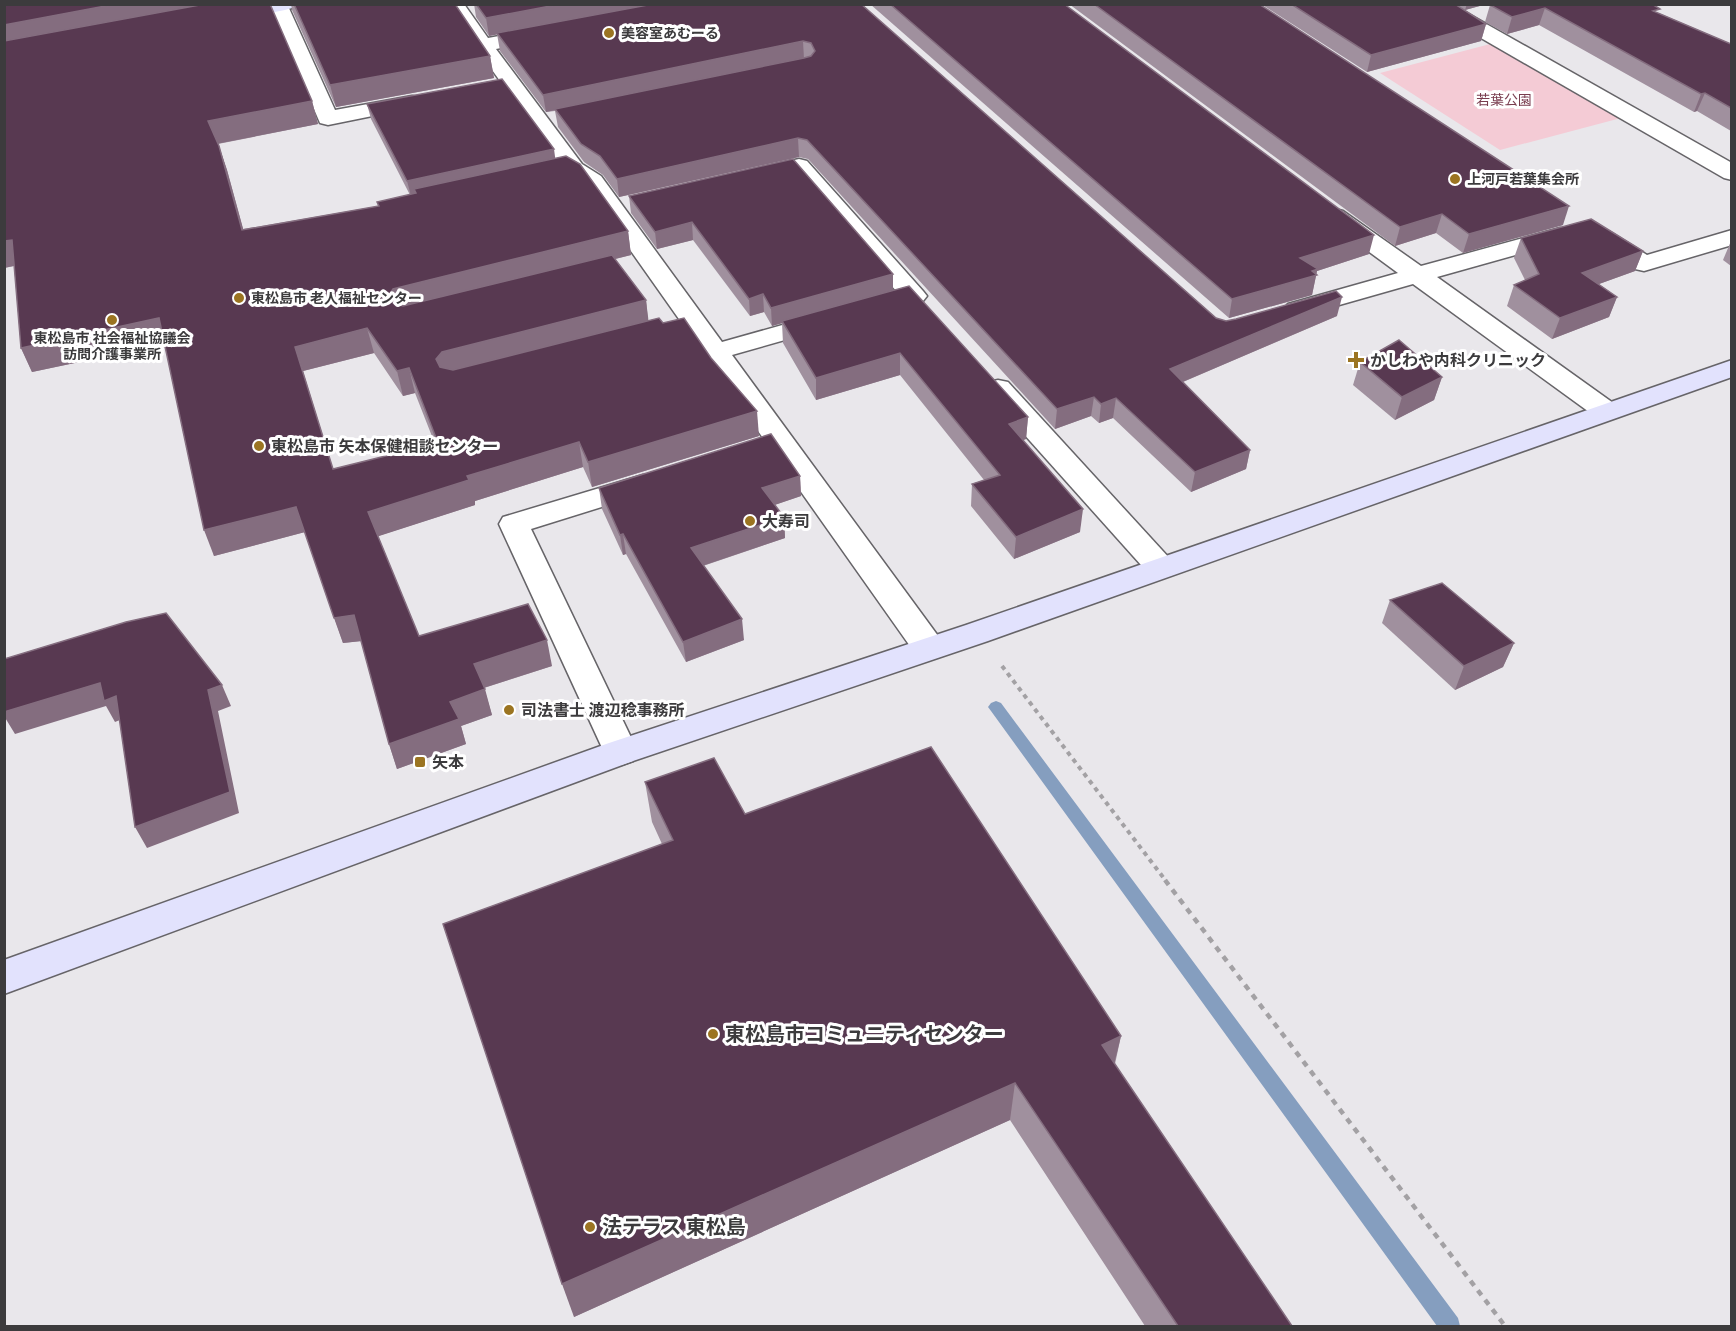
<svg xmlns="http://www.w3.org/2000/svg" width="1736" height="1331" font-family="Rubik,'Noto Sans JP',sans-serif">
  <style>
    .green { fill: #f4cbd5 }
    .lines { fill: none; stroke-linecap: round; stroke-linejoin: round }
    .stream { fill: #859ebf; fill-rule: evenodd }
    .street-casing { stroke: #666468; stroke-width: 3 }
    .secondary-casing { stroke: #666468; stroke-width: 3 }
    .path-far1 { stroke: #a3a1a4; stroke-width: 4; stroke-dasharray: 4.5 4.5; stroke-linecap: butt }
    .path { stroke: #a3a1a4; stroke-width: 4.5; stroke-dasharray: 6 6; stroke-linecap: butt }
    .street { fill: #fff; fill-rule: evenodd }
    .secondary { fill: #e2e2fd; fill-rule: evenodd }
    .wall { fill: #a0909e; fill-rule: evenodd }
    .shaded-wall { fill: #846d7f }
    .building { fill: #583951; stroke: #846d7f; stroke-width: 1.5; fill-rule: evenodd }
    .poi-dot { fill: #9b7421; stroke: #fff; stroke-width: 2 }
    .labels { text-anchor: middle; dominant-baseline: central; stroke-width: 6; stroke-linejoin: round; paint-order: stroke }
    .far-poi-label { font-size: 14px; font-weight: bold; fill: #3c3b3d; stroke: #fff; text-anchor: start }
    .far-park-label { font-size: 14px; fill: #793d4f; stroke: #fff }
    .poi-label { font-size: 16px; font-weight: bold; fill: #3c3b3d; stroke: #fff; text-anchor: start }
    .near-poi-label { font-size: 20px; font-weight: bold; fill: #3c3b3d; stroke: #fff; text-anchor: start }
  </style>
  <rect width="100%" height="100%" fill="#e9e7eb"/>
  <polygon class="green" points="1494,43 1621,118 1500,150 1380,73"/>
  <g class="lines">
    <polygon class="stream" points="996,701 1001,703 1458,1318 1460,1326 1437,1326 991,711 988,707 991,703"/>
    <defs>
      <g id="street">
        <polygon points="269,4 288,6 335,110 412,96 420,97 423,102 420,107 412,108 328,125 320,123"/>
        <polygon points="445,4 464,4 488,38 543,28 550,30 553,34 550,38 496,49 582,164 601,176 722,342 825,313 834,316 838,321 834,326 732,355 941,640 945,648 941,656 929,660 917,656 585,186 570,177 550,181 542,179 539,174 542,169 560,165"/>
        <polygon points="1427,4 1451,4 1732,163 1732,180 1724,178 1429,8"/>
        <polygon points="799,159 807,161 923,291 927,296 923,301 883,313 874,310 870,305 874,300 898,293 794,174 754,183 746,181 743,176 746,171"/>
        <polygon points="1335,209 1343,211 1421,266 1560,228 1569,230 1572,235 1569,240 1437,277 1616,405 1620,411 1616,417 1606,419 1596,417 1413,284 1297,317 1288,314 1284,309 1288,304 1398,273 1327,221 1323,216 1327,211"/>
        <polygon points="1601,230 1610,232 1647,255 1732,230 1732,245 1644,271 1635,269 1592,242 1589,237 1592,232"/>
        <polygon points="998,380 1008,382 1172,561 1176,568 1172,575 1161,578 1150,575 988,394 984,388 988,382"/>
        <polygon points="643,475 653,477 658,484 653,491 531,529 638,752 633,761 621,765 609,761 604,752 499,524 503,517"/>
      </g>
      <g id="secondary">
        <polygon points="252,4 294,4 292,8 285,10 227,21 220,19 217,15 220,11"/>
        <polygon points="1732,360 1732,377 988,641 633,761 4,994 4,960 609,743 966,625"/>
      </g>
    </defs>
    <use href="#street" class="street-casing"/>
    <use href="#secondary" class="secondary-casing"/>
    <polyline class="path-far1" points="1002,666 1166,881"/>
    <polyline class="path" points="1165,880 1505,1326"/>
    <use href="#street" class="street"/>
    <use href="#secondary" class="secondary"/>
  </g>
  <g class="wall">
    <path d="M4 4 312 101 318 124 218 144 227 170 243 229 378 206 377 202 410 195 371 119 367 104 555 158 628 231 631 255 615 259 646 300 648 321 759 436 592 487 583 467 475 501V505L378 536 419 636 552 666 484 688 492 715 461 726 466 744 397 769 389 744 361 641 343 643 305 532 214 556 165 344 32 372 21 348 14 266 4 268ZM374 353 403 396 415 393 435 444 333 469 303 371Z"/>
    <polygon points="291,4 455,4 490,56 494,78 336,107 292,10"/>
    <polygon points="474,4 861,4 1216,318 1226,321 1337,316 1183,382 1250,450 1246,469 1191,492 1113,418 1099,423 1091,416 1055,429 808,159 799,157 619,197 603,175 584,162 558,127 555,111 546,112 500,51 497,34 489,36 476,17"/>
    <polygon points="870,4 1064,4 1369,254 1317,271 1312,295 1229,318"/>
    <polygon points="1069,4 1259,4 1563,225 1463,253 1436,233 1395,246"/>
    <polygon points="1261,4 1455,4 1486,24 1481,41 1367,72"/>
    <polygon points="1456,4 1487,4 1465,10"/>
    <polygon points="1490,5 1659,13 1731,44 1731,131 1697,111 1694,112 1539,25 1507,34 1485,22"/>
    <polygon points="629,196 893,291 1028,417 1026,439 1023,440 1080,532 1014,559 971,506 972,484 984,480 900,375 816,400 783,343 782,323 772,326 764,312 750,316 693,240 657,249 631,213"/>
    <polygon points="1521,238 1643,251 1635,271 1599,284 1617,297 1609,317 1552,339 1507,306 1514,285 1525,280 1514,258"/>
    <polygon points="1731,241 1731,266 1723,260"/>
    <polygon points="1360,362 1442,377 1434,400 1395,420 1353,385"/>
    <polygon points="800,476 801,496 774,505 784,517 785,538 703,566 744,640 686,662 626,554 623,555 602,509 599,488"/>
    <polygon points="1390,600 1514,643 1503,667 1455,690 1382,623"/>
    <polygon points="645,782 745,814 1121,1036 1115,1064 1292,1326 1145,1326 1010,1120 574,1317 662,844 652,822"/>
  </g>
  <g class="shaded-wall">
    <polygon points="116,4 236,4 4,49 4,25"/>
    <polygon points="561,4 655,4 489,36 486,18"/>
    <polygon points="1467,4 1487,4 1465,10"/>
    <polygon points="1545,8 1539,25 1507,34 1512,17"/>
    <polygon points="1486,24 1481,41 1367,72 1371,55"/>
    <polygon points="803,41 804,59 546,112 543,95"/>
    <polygon points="490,56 494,78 336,107 330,85"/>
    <polygon points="1705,93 1697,111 1694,112 1701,94"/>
    <polygon points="312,101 318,124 216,144 208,121"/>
    <polygon points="798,138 799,157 619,197 617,179"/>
    <polygon points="219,146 227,170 250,254 242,230"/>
    <polygon points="554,149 556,164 414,189 416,195 411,196 407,181"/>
    <polygon points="1569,206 1563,225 1463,253 1469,234"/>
    <polygon points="1442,214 1436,233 1395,246 1400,227"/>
    <polygon points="692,222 693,240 657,249 655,232"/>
    <polygon points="628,231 631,255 399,313 388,297 393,289"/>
    <polygon points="1374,235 1369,254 1317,271 1312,295 1229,318 1232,299 1300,258"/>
    <polygon points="12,240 23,264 4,268 4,241"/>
    <polygon points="1643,251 1635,271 1574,293 1582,273"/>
    <polygon points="893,274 893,292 772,326 771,308"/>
    <polygon points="763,294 764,312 750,316 749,299"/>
    <polygon points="1342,297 1337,316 1166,389 1170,369"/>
    <polygon points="1617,297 1609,317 1552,339 1560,318"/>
    <polygon points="646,300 649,325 442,384 436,359 442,352"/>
    <polygon points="159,318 169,343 32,372 21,348"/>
    <polygon points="367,328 374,353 303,371 295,347"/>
    <polygon points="900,353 900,375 816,400 816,378"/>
    <polygon points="409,368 415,393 403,396 397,371"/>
    <polygon points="1442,377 1434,400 1395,420 1402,397"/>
    <polygon points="1094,397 1091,416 1055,429 1057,409"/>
    <polygon points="1116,398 1113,418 1099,423 1101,404"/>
    <polygon points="757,411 759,436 592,487 588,462"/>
    <polygon points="1028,417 1026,439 1007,446 1009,424"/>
    <polygon points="579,442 583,467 475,501 475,505 376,537 368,512 467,476"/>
    <polygon points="1250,450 1246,469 1191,492 1195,472"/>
    <polygon points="800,476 801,496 763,509 762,488"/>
    <polygon points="296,507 305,532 214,556 204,530"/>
    <polygon points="1083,509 1080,532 1014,559 1016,537"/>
    <polygon points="784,517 785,538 693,569 691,548"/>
    <polygon points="623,534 626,554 623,555 620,535"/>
    <polygon points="354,615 362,641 343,643 334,618"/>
    <polygon points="742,619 744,640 686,662 683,642"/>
    <polygon points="547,640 552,666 480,689 474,664"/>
    <polygon points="1514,643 1503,667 1455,690 1464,666"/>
    <polygon points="100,683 116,696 127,717 115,722 106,706 15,734 4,716 4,712"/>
    <polygon points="222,685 231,706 218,711 239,813 147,848 135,827 208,690"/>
    <polygon points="485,689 492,715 461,726 466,744 397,769 389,744 450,702"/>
    <polygon points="1121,1036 1112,1073 1102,1045"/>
    <polygon points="1015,1083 1010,1120 574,1317 562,1284"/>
  </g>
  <g class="building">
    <polygon points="4,4 116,4 4,25"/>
    <path d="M205 4H270L312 101 208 121 219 146 242 230 379 206 377 202 416 193 414 189 566 156 580 164 628 231 393 289 388 297 393 303 403 306 612 255 646 300 442 352 436 359 440 367 453 370 659 318 663 323 684 318 711 358 757 411 588 462 579 442 467 476 469 480 368 512 419 636 528 604 547 640 474 664 485 689 450 702 459 719 389 744 354 615 334 618 296 507 204 530 159 318 21 348 12 240 4 241V41ZM367 328 397 371 409 368 438 443 333 469 295 347Z"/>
    <polygon points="294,4 455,4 490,56 330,85"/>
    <polygon points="476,4 561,4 486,18"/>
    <polygon points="653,4 861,4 1216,318 1226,321 1236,319 1336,291 1342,297 1170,369 1250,450 1195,472 1116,398 1101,404 1094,397 1057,409 807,140 798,138 617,179 600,156 581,144 555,109 804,58 811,56 815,51 811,43 803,41 543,95 497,33"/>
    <polygon points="890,4 1064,4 1374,235 1300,258 1318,269 1312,271 1317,275 1232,299"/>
    <polygon points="1094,4 1259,4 1569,206 1469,234 1442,214 1400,227"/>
    <polygon points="1291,4 1455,4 1486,24 1371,55"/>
    <polygon points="1652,4 1660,9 1653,11 1731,44 1731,108 1705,93 1701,94 1545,8 1512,17 1490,5"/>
    <polygon points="502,79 554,149 407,181 367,104"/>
    <polygon points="793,159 893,274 771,308 763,294 749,299 692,222 655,232 629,196"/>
    <polygon points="1591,219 1643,251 1582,273 1617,297 1560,318 1514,285 1539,274 1521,238"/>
    <polygon points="909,286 1028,417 1009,424 1083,509 1016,537 972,484 1000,475 900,353 816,378 782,321"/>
    <polygon points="1399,340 1442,377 1402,397 1360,362"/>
    <polygon points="771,434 800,476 762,488 784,517 691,548 742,619 683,642 623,534 620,535 599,488"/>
    <polygon points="1442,583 1514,643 1464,666 1390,600"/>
    <polygon points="166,613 222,685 208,690 230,792 135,827 116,696 104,701 100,683 4,712 4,659 126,622"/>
    <polygon points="931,747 1121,1036 1102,1045 1292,1326 1178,1326 1015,1083 562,1284 443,924 673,840 645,782 714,758 745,814"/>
  </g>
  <g class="poi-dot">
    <circle cx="609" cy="33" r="6"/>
    <circle cx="1455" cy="179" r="6"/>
    <circle cx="239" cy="298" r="6"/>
    <circle cx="112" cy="320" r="6"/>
    <path d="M1353 351h6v6h6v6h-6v6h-6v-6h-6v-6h6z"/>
    <circle cx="259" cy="446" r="6"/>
    <circle cx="750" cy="521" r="6"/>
    <circle cx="509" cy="710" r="6"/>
    <rect x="414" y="756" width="12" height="12" rx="3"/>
    <circle cx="713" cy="1034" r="6"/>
    <circle cx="590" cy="1227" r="6"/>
  </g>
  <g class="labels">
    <g class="far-poi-label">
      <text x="621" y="33">美容室あむーる</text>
      <text x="1467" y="179">上河戸若葉集会所</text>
      <text x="251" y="298">東松島市 老人福祉センター</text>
      <text x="112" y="338" text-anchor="middle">東松島市 社会福祉協議会<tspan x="112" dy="16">訪問介護事業所</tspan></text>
    </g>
    <g class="far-park-label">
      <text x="1504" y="100">若葉公園</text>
    </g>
    <g class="poi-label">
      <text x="1370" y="360">かしわや内科クリニック</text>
      <text x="271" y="446">東松島市 矢本保健相談センター</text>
      <text x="762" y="521">大寿司</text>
      <text x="521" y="710">司法書士 渡辺稔事務所</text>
      <text x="432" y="762">矢本</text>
    </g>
    <g class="near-poi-label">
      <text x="725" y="1034">東松島市コミュニティセンター</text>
      <text x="602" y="1227">法テラス 東松島</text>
    </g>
  </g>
  <rect width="1736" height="1331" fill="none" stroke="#3c3b3d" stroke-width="12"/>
</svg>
